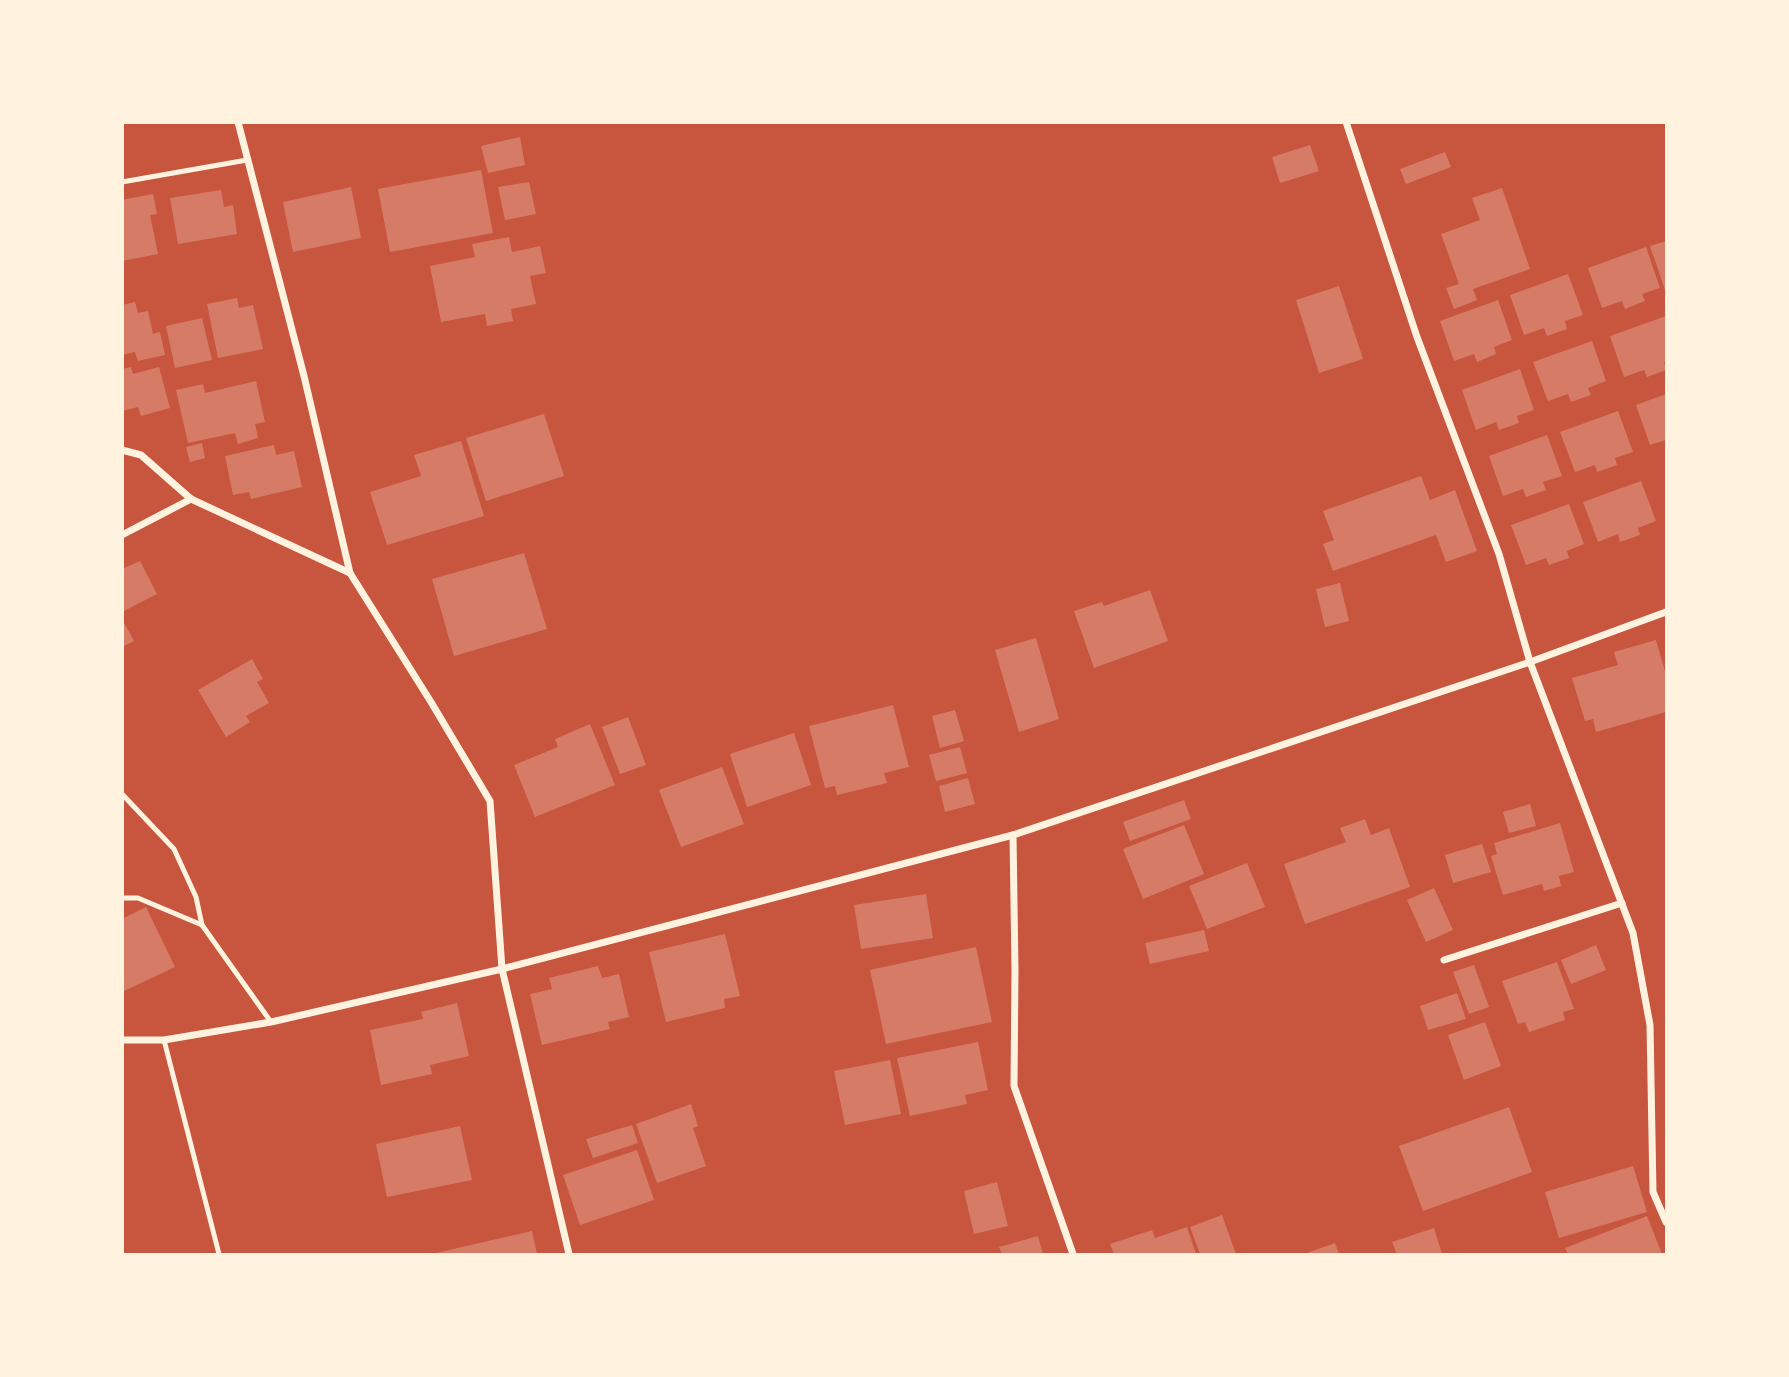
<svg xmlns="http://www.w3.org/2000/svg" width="1789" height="1377" font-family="'PT Sans Narrow',sans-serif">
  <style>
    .building { fill: #d67c66 }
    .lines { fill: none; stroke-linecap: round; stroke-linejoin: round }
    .service { stroke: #fff3e0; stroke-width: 5 }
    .minor { stroke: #fff3e0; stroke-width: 7 }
  </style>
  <rect width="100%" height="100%" fill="#c8553d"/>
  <g class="building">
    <polygon points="520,137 525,165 488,173 481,146"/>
    <polygon points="1310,145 1319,171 1280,183 1272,157"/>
    <polygon points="1445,152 1451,167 1406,184 1400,169"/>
    <polygon points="481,170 493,233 390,252 378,189"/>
    <polygon points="529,182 536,214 505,220 498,187"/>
    <polygon points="351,187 361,238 293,252 283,202"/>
    <polygon points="1502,188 1530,269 1473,289 1477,300 1454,309 1446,288 1459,284 1441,234 1480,220 1472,198"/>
    <polygon points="221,190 224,207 233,205 237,234 178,244 170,198"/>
    <polygon points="153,194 157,214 150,215 158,254 122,261 122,200"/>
    <polygon points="509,237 512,252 540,246 546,273 530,276 536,304 511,309 513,321 487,326 485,314 441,322 430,266 475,257 472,244"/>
    <polygon points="1666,241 1666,293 1650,246"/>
    <polygon points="1646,247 1660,288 1642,294 1645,301 1625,309 1622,301 1602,308 1588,268"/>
    <polygon points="1568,274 1583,315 1565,321 1567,329 1547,336 1544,328 1524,335 1510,295"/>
    <polygon points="1339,286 1363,359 1319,373 1296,300"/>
    <polygon points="237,298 239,308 253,305 263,349 218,358 207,304"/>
    <polygon points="1498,300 1512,340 1494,347 1496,354 1477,362 1474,354 1454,361 1440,321"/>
    <polygon points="135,302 138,313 148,311 153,334 160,332 165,355 138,361 135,352 122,355 122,305"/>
    <polygon points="1666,316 1666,362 1664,362 1666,370 1647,377 1644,370 1624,377 1610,336"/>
    <polygon points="202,318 212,360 175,368 166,326"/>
    <polygon points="1592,341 1606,381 1588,388 1591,395 1571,402 1568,394 1548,401 1533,362"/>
    <polygon points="131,367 133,374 159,367 170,408 141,416 138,407 122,411 122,369"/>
    <polygon points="1520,369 1534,410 1517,416 1519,423 1499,430 1496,422 1476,430 1462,390"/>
    <polygon points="256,381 265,422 255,424 258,438 238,444 235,433 188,443 176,390 203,384 205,393"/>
    <polygon points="1666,394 1666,440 1650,445 1636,405"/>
    <polygon points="1618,411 1633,452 1615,458 1617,465 1597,472 1595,465 1575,472 1560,432"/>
    <polygon points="544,414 564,476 486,501 466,438"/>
    <polygon points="1547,435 1562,476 1543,482 1546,490 1526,497 1523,489 1503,496 1489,456"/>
    <polygon points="461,441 484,516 387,545 370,492 421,476 414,455"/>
    <polygon points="202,443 205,458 190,462 186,447"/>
    <polygon points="274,445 276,455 294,451 302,487 251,499 249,492 233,495 225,456"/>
    <polygon points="1421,476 1430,500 1455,490 1477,551 1446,562 1436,535 1333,571 1323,544 1334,540 1323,511"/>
    <polygon points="1641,481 1656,521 1638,528 1640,535 1620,542 1618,534 1598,542 1583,502"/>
    <polygon points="1569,504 1584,544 1567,551 1569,558 1549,565 1546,558 1526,565 1511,525"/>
    <polygon points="524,553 547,629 454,656 432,579"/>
    <polygon points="140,561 157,594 122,612 122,569"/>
    <polygon points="1340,583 1349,621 1325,627 1316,589"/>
    <polygon points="1150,590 1168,641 1094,668 1074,611 1102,602 1104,606"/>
    <polygon points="122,619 134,641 122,647"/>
    <polygon points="1036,638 1059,719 1019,732 995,650"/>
    <polygon points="1656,640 1666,675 1666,712 1596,732 1593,719 1585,721 1572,678 1618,665 1614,652"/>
    <polygon points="252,659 263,679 257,682 269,703 246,716 250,722 226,737 198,690"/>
    <polygon points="893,705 909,767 884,773 887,783 837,795 835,786 825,788 809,726"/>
    <polygon points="955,710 964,741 940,748 932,716"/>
    <polygon points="628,717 646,765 620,774 602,727"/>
    <polygon points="590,724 615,785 535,817 514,765 558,747 555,739"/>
    <polygon points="794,733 811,785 747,807 730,754"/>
    <polygon points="960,747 967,773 936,781 929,755"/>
    <polygon points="722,767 744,824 681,847 659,790"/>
    <polygon points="968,778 975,804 945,812 939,786"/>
    <polygon points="1184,800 1191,819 1130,841 1123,822"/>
    <polygon points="1530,804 1536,826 1509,833 1503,812"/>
    <polygon points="1365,819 1371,835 1389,828 1410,887 1305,924 1284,864 1346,842 1340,828"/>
    <polygon points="1560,823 1574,872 1559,876 1561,886 1544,891 1542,884 1503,895 1491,856 1497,854 1494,843"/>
    <polygon points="1184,825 1204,874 1143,899 1123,849"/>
    <polygon points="1482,844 1491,872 1453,883 1445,855"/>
    <polygon points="1247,863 1265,907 1207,929 1189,886"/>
    <polygon points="1434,888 1453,930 1426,942 1407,900"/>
    <polygon points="926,894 933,938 861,949 854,905"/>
    <polygon points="146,907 175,967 122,992 122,919"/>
    <polygon points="1204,930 1209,951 1150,964 1145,943"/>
    <polygon points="725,934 740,996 724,999 725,1008 666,1022 649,952"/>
    <polygon points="1596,945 1606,970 1571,984 1561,960"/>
    <polygon points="976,947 992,1022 886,1044 870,970"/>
    <polygon points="1557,962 1574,1009 1563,1012 1565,1020 1529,1032 1525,1022 1518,1024 1502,981"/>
    <polygon points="1474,965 1489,1007 1469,1014 1453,972"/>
    <polygon points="598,966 602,978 619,974 629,1017 608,1022 610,1029 542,1045 530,994 552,989 549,978"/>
    <polygon points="1457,993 1466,1019 1428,1030 1420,1006"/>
    <polygon points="457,1003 469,1056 430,1065 432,1074 381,1085 370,1030 423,1019 421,1012"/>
    <polygon points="1485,1022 1501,1066 1464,1080 1448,1035"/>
    <polygon points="978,1042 988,1090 965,1095 967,1104 910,1116 897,1058"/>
    <polygon points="890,1060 901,1114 845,1125 834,1071"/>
    <polygon points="691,1104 698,1126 693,1128 706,1166 657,1183 636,1124"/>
    <polygon points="1509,1107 1532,1172 1423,1211 1399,1146"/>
    <polygon points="632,1125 638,1143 593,1158 586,1139"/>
    <polygon points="460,1126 472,1180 387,1197 376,1144"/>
    <polygon points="637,1150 654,1200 580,1225 563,1175"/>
    <polygon points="1633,1166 1647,1212 1559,1238 1545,1192"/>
    <polygon points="997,1182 1008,1226 974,1234 964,1191"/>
    <polygon points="1222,1215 1236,1254 1200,1254 1190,1227"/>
    <polygon points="1647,1216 1662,1254 1568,1254 1565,1248"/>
    <polygon points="1187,1227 1196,1254 1114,1254 1110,1244 1152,1230 1155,1238"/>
    <polygon points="1434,1228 1442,1254 1397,1254 1392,1242"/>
    <polygon points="532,1231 537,1254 436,1254 436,1253"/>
    <polygon points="1038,1236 1043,1254 1002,1254 999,1247"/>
    <polygon points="1335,1243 1339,1254 1304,1254"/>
  </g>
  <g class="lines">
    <g class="service">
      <polyline points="122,182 247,160"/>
      <polyline points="122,794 174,849 196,897 202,925 271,1022"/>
      <polyline points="122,898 138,898 202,925"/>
      <polyline points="164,1040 219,1254"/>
    </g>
    <g class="minor">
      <polyline points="238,122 304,376 350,573 431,702 490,801 502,969 569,1254"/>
      <polyline points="1346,122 1417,337 1499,554 1530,662 1633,933 1650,1025 1653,1192 1666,1222"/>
      <polyline points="122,450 141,455 191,499 350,573"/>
      <polyline points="122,535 191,499"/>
      <polyline points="1013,835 1015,970 1014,1086 1073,1254"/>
      <polyline points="1444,960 1622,903"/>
      <polyline points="122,1040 164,1040 271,1022 502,969 1013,835 1530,662 1666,612"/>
    </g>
  </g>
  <rect width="1789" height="1377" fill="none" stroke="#fff3e0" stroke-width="248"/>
</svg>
